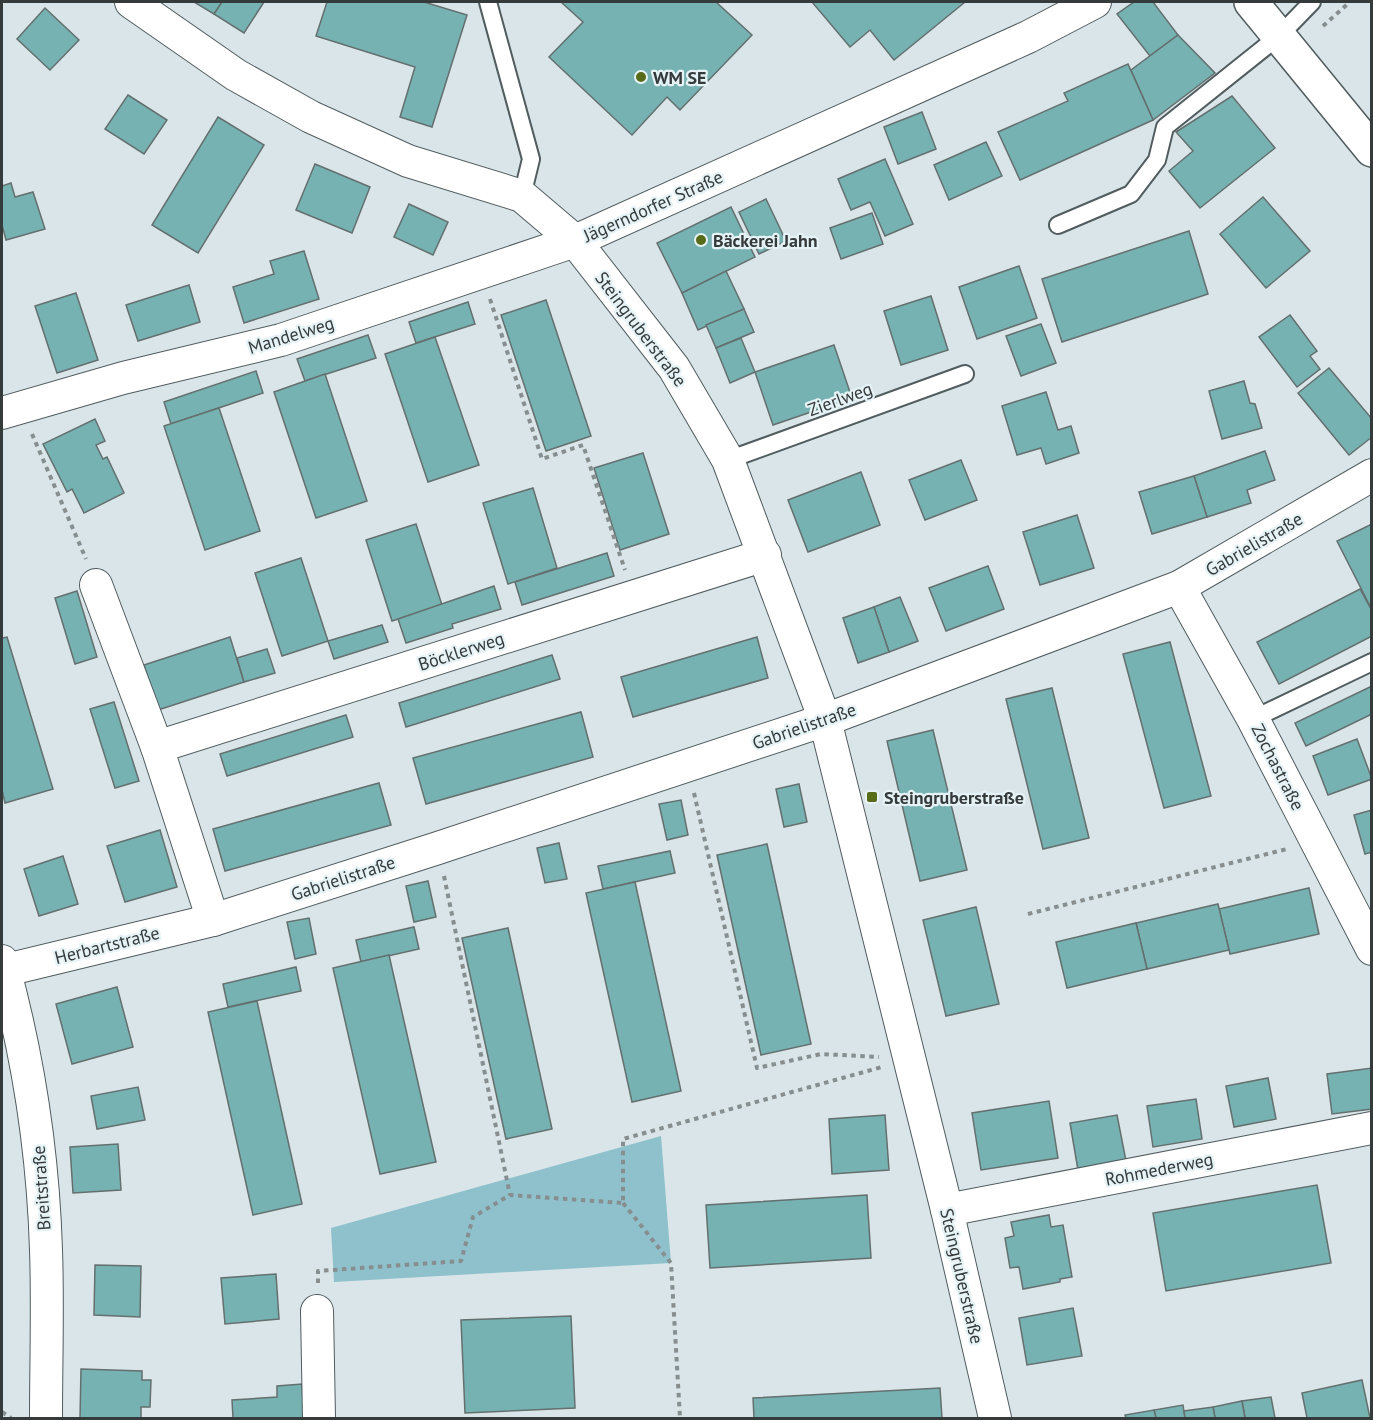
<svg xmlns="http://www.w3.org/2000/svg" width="1373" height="1420" font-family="'PT Sans',sans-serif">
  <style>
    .green { fill: #8fc1cc }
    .building { fill: #77b2b2; stroke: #646f6f; stroke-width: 1.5 }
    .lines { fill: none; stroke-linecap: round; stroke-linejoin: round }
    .lane-casing { stroke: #515c5f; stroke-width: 20 }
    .street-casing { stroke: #515c5f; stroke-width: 34 }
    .primary-casing { stroke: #515c5f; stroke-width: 36 }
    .path { stroke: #868e90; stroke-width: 4; stroke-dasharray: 4.5 4.5; stroke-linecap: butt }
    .lane { stroke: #fff; stroke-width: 16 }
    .street { stroke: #fff; stroke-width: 32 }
    .primary { stroke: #fff; stroke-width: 33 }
    .poi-dot { fill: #576b19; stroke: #e6f3f6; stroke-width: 2 }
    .labels { text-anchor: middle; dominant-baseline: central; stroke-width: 4.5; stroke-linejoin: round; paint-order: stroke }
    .poi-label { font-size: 18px; font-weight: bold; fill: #353a3b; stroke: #e6f3f6; text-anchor: start }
    .street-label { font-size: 18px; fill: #353a3b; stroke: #e6f3f6 }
  </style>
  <rect width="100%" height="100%" fill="#d9e5e8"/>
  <polygon class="green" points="661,1136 671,1263 334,1282 331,1228"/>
  <g class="building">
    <polygon points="194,2 222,2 214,14"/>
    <polygon points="222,2 264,2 244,33 214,14"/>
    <polygon points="327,2 424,2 467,15 432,127 400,117 415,67 316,36"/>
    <polygon points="561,2 716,2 752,35 680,110 667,97 632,135 549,57 583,22"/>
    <polygon points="812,2 965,2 894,60 870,30 850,47"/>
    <polygon points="1134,2 1153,2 1178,35 1150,56 1117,14"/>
    <polygon points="45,8 79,40 50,70 17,39"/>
    <polygon points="1178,35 1215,73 1153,120 1131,70"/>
    <polygon points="1128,64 1153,120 1020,180 998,132 1068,101 1064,93"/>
    <polygon points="128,95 167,120 144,154 105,129"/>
    <polygon points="1232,96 1275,148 1200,208 1169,171 1193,151 1176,132"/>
    <polygon points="922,112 936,149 898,164 884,127"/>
    <polygon points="218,117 264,145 198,253 152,225"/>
    <polygon points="986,142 1002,176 949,200 934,165"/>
    <polygon points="885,159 913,224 885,236 870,202 851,210 838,179"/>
    <polygon points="315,164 370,187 352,233 296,210"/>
    <polygon points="11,183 15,197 33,192 45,229 6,240 2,225 2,186"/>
    <polygon points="1263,197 1310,251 1266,288 1220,234"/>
    <polygon points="766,199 786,241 759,254 739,212"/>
    <polygon points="409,204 448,222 433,255 394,237"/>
    <polygon points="731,207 755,257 682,293 657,243"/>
    <polygon points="872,213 883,244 841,259 830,228"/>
    <polygon points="1189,231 1208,294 1062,342 1042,279"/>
    <polygon points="304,251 319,299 244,323 233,287 274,274 270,261"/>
    <polygon points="1019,266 1037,318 977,339 959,287"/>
    <polygon points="726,271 744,309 698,330 682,293"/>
    <polygon points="189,285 200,322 138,341 126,305"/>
    <polygon points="76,293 98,360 57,373 35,306"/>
    <polygon points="931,296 948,350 901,365 884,311"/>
    <polygon points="546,300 591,436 546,451 501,315"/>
    <polygon points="468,302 475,324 416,343 409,322"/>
    <polygon points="744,309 754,332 716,348 706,325"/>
    <polygon points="1290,315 1317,351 1310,356 1320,369 1297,387 1259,337"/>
    <polygon points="1041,324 1056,363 1021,376 1006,336"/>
    <polygon points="368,335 376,358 305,381 297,359"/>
    <polygon points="435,337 479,465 428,482 385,354"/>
    <polygon points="741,338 755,372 730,383 716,348"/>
    <polygon points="834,345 852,398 773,425 755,372"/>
    <polygon points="1329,368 1372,419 1372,437 1349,455 1298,393"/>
    <polygon points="256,371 263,393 171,424 164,402"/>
    <polygon points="325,374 367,501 316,518 274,392"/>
    <polygon points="1244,381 1250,403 1255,404 1262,428 1222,439 1209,391"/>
    <polygon points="1046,392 1058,430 1071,426 1079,453 1046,464 1041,448 1017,455 1002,406"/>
    <polygon points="219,408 260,531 205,550 164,426"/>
    <polygon points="95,419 105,441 96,445 103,459 107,457 124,493 84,513 72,489 67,492 43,444"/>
    <polygon points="1265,451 1275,480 1247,490 1251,503 1207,517 1194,476"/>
    <polygon points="643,453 669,534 620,550 594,468"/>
    <polygon points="961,460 977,500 925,520 909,480"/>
    <polygon points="861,472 880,525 808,552 788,500"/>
    <polygon points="1194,476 1207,517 1152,534 1139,492"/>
    <polygon points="533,488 557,568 508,584 483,503"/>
    <polygon points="1077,515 1094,568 1040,585 1023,532"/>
    <polygon points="416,524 442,605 392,621 366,540"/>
    <polygon points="1372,524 1372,610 1337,541"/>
    <polygon points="607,553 614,576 522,605 515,582"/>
    <polygon points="301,558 328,641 282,656 255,573"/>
    <polygon points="988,566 1004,609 946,631 929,588"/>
    <polygon points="494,586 501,609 452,624 453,628 406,643 398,619"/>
    <polygon points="1360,589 1372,611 1372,636 1279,684 1257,642"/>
    <polygon points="77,591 97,657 75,664 55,598"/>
    <polygon points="900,597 918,641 889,652 874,607"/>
    <polygon points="874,607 889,652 858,663 843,618"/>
    <polygon points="382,625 388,642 334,659 328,641"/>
    <polygon points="7,637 53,789 5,803 2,790 2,638"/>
    <polygon points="230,637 244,682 158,710 144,665"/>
    <polygon points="757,637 768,678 633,717 621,677"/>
    <polygon points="1170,642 1211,796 1164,808 1123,654"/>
    <polygon points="267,649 275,673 244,682 237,658"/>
    <polygon points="552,655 560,679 406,727 399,703"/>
    <polygon points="1372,686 1372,714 1306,746 1295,723"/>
    <polygon points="1052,688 1089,838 1043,849 1006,699"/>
    <polygon points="114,702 139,781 115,788 90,709"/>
    <polygon points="581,712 593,757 426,804 413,758"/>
    <polygon points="346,715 353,737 227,776 220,754"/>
    <polygon points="933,730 967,870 920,881 887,741"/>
    <polygon points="1357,739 1372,779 1328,795 1313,756"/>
    <polygon points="379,783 391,825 225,871 213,829"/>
    <polygon points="799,784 807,822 784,827 776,789"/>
    <polygon points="681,800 688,835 667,840 659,804"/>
    <polygon points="1372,810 1372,852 1365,854 1354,815"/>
    <polygon points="160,830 177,887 125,902 107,846"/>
    <polygon points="559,843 567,879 545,883 537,848"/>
    <polygon points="767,844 811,1044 761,1055 717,855"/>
    <polygon points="670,851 675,873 603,889 598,866"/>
    <polygon points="63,856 78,904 39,916 24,869"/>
    <polygon points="428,881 436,917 414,922 406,886"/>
    <polygon points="635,882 681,1091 632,1102 586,893"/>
    <polygon points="1309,888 1319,934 1230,954 1219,909"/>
    <polygon points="1218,904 1229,950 1147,969 1136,923"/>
    <polygon points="976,907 999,1004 946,1016 923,920"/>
    <polygon points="309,918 316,954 295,959 287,922"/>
    <polygon points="1136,923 1147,969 1067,988 1056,942"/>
    <polygon points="414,927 419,949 361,962 356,940"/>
    <polygon points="508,928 552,1129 506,1139 462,938"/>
    <polygon points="389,955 436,1162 380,1174 333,968"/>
    <polygon points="296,967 301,991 228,1007 223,984"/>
    <polygon points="117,987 133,1047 72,1064 56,1004"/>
    <polygon points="257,1001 302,1204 253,1215 208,1012"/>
    <polygon points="1372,1068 1372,1109 1332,1114 1327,1074"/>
    <polygon points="1268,1078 1276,1119 1234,1127 1226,1086"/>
    <polygon points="138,1087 145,1120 97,1129 91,1096"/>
    <polygon points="1196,1099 1202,1139 1153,1147 1147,1106"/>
    <polygon points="1049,1101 1058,1158 981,1170 972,1113"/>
    <polygon points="885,1115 889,1170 832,1174 829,1119"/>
    <polygon points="1117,1115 1126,1161 1078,1170 1070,1123"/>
    <polygon points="118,1144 121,1190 73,1193 70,1147"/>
    <polygon points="1317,1185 1331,1263 1166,1291 1153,1213"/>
    <polygon points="867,1195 871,1258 710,1268 706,1205"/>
    <polygon points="1049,1215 1051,1227 1063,1225 1072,1277 1060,1279 1060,1282 1023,1289 1019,1267 1010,1268 1005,1238 1014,1236 1011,1222"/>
    <polygon points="95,1265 141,1266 140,1317 94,1315"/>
    <polygon points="276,1274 279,1319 225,1324 221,1278"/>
    <polygon points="1073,1308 1082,1356 1027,1365 1019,1318"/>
    <polygon points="571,1316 575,1408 465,1413 461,1320"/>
    <polygon points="81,1369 142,1371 142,1380 151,1380 150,1407 141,1407 141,1418 80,1418"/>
    <polygon points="1362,1380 1370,1418 1307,1418 1302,1393"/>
    <polygon points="302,1384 304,1418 233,1418 232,1400 277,1397 277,1386"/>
    <polygon points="940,1388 942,1418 754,1418 753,1398"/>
    <polygon points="1271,1397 1275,1418 1245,1418 1242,1401"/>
    <polygon points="1242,1401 1245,1418 1215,1418 1213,1407"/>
    <polygon points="1183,1405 1185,1418 1156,1418 1154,1410"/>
    <polygon points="1213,1407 1215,1418 1185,1418 1184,1411"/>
    <polygon points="1154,1410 1156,1418 1126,1418 1125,1415"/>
  </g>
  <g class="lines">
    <defs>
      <g id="lane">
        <polyline points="488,2 531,159 522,196"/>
        <polyline points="1058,225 1131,194 1157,160 1165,127 1279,36 1312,2"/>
        <polyline points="728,460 965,374"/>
        <polyline points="1253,719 1372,662"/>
      </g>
      <g id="street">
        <polyline points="131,2 236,75 311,117 408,161 522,196 575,241 674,368 728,460 825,720 947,1210 995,1418"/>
        <polyline points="2,413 123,378 281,340 575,241 1028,37 1095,2"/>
        <polyline points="96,585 157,747"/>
        <polyline points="1179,587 1253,719 1372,949"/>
        <polyline points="213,920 157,747 765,555"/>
        <path d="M2 961C28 1055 43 1152 46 1250 48 1306 46 1362 46 1418"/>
        <polyline points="2,971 213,920 438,848 825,720 1179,587 1372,475"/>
        <polyline points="947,1210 1372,1128"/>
        <polyline points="317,1311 319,1418"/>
      </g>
      <polyline id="primary" points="1251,2 1372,150"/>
    </defs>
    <use href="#lane" class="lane-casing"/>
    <use href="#street" class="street-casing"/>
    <use href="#primary" class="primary-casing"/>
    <g class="path">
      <polyline points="1323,26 1350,2"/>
      <polyline points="490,299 542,459 583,445 625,570"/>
      <polyline points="32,434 86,559"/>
      <polyline points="694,793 757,1068 821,1054 879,1057"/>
      <polyline points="444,876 510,1195"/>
      <polyline points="1028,914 1287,849"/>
      <polyline points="623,1203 671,1263 680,1418"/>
      <polyline points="318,1283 318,1271 461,1261 473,1217 510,1195 623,1203 623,1139 882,1067"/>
      <polyline points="2,1412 11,1418"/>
    </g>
    <use href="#lane" class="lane"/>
    <use href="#street" class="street"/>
    <use href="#primary" class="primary"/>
  </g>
  <g class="poi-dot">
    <circle cx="641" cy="77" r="6"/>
    <circle cx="701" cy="240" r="6"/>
    <rect x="866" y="791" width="12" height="12" rx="3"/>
  </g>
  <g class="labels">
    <g class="poi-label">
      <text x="653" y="77">WM SE</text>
      <text x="713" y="240">Bäckerei Jahn</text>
      <text x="884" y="797">Steingruberstraße</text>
    </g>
    <g class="street-label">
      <text transform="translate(653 206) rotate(-24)">Jägerndorfer Straße</text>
      <text transform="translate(641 329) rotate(53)">Steingruberstraße</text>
      <text transform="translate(291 335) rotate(-17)">Mandelweg</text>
      <text transform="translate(840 399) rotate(-20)">Zierlweg</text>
      <text transform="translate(1254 544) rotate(-30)">Gabrielistraße</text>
      <text transform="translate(461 651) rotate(-18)">Böcklerweg</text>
      <text transform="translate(804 726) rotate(-19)">Gabrielistraße</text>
      <text transform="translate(1278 767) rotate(63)">Zochastraße</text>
      <text transform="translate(343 878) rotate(-18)">Gabrielistraße</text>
      <text transform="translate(107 945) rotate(-14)">Herbartstraße</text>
      <text transform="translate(1159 1169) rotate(-11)">Rohmederweg</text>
      <text transform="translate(41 1188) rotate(-94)">Breitstraße</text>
      <text transform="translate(962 1276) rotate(77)">Steingruberstraße</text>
    </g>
  </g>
  <rect width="1373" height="1420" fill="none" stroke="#353a3b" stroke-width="6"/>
</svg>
